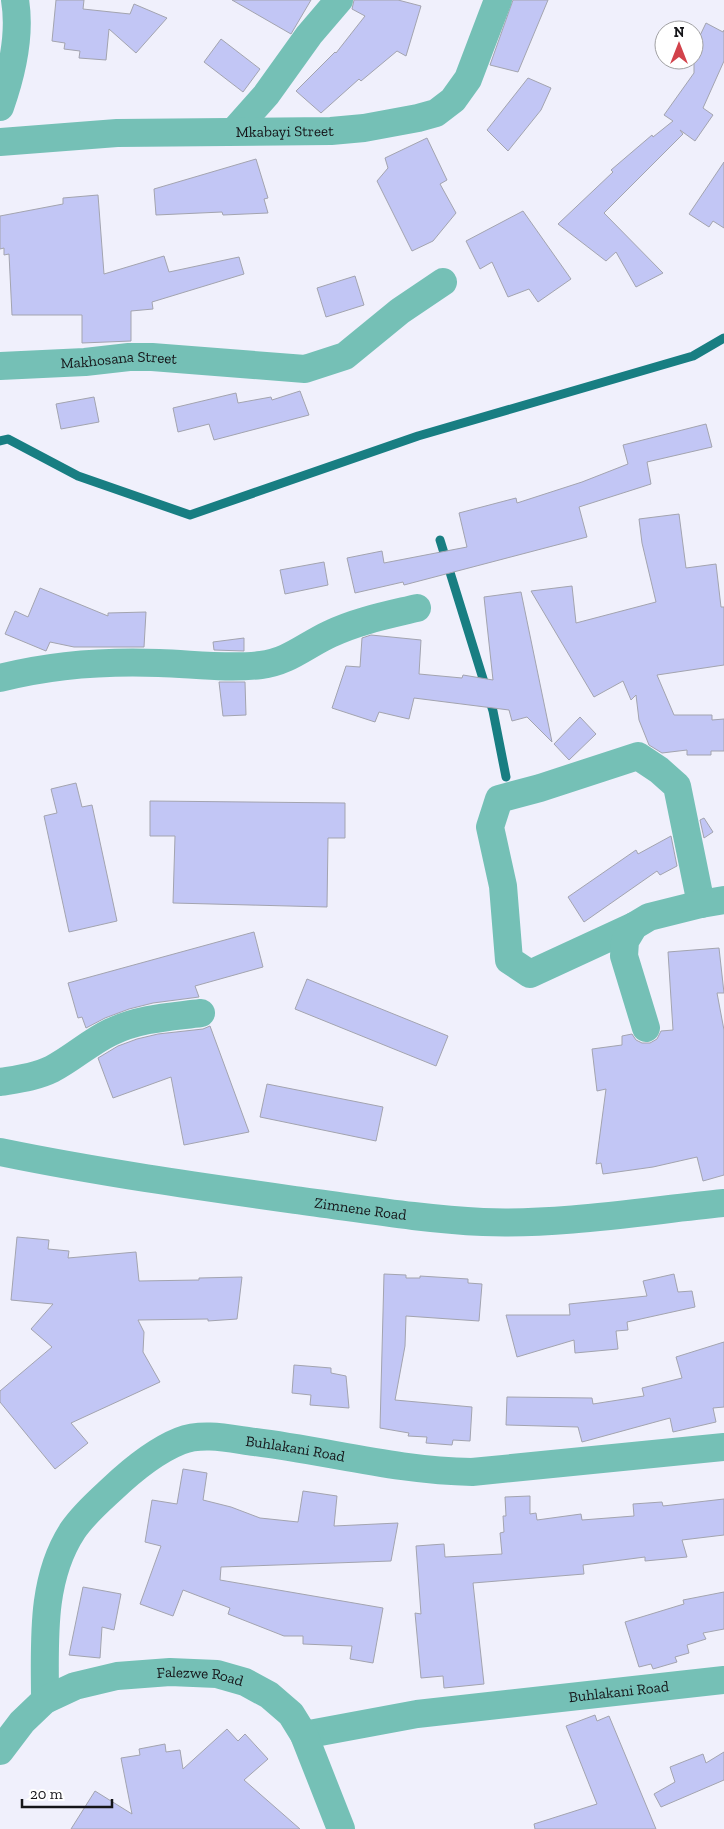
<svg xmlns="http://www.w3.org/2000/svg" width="724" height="1829" font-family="'Zilla Slab',serif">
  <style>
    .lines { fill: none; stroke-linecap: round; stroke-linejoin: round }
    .stream { stroke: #187e82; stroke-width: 9 }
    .building { fill: #c2c6f5; stroke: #a3a4af }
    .minor { stroke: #75c0b6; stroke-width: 28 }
    .labels { text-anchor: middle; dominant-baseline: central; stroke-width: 4.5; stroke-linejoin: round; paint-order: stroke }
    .street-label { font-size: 15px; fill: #151519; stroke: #fff }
  </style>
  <rect width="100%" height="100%" fill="#f0f0fc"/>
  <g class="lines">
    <g class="stream">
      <polyline points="0,441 8,439 78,476 190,515 418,436 693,356 724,338"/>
      <polyline points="440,540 493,711 506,777"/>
    </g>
  </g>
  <g class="building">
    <polygon points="56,0 84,0 83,9 130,14 134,4 167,18 136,53 109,29 106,60 79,58 80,51 64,49 65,43 52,41"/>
    <polygon points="232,0 311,0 291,34"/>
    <polygon points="354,0 398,0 421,6 406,56 397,51 361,81 359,79 321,113 296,91 335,52 336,53 365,16 352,9"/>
    <polygon points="513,0 548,0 518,72 490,65"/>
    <polygon points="706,23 723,32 724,30 724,61 703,108 713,115 695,141 680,130 683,134 604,213 663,273 636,287 616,252 606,261 558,224 613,172 611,170 652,135 653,137 673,121 664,115 694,73 694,48"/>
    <polygon points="221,39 260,69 243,92 204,62"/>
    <polygon points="528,78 551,88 541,110 508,151 487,130"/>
    <polygon points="427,138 447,180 440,184 456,213 433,241 412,251 377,181 388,168 385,158"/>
    <polygon points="256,159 268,198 264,199 268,213 223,215 222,212 156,215 154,189"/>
    <polygon points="724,162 724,228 713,221 709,227 689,214"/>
    <polygon points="98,195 104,274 164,256 169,272 239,257 244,274 152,302 153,309 131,311 131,341 82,343 82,315 12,315 9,254 4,255 4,248 0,249 0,216 63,204 63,198"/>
    <polygon points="523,211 571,279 538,302 529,289 508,297 492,262 480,269 466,241"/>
    <polygon points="355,276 364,305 326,317 317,288"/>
    <polygon points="300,391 309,415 214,440 209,424 178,432 173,408 236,393 238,403 271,397 272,400"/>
    <polygon points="94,397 99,422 61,429 56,404"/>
    <polygon points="706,424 712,447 647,462 651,484 579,507 587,537 404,585 403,582 355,593 347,558 382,551 384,563 467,547 459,513 516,498 517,503 582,482 628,464 623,445"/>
    <polygon points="679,514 686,568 716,564 721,607 724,607 724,665 657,675 674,715 712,715 712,720 724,719 724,751 711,751 711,755 687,755 687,750 662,753 649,745 639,720 636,695 631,700 623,681 594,697 531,591 572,586 576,623 656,602 642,543 639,519"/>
    <polygon points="324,562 328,585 285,594 280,570"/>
    <polygon points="40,588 108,616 108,613 146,612 144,647 74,647 50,642 46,651 5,634 15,611 28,617"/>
    <polygon points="521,592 552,742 527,717 512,721 509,710 414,698 409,719 379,712 375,722 332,708 346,666 360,667 362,638 371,635 421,640 419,674 462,678 463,675 493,680 484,597"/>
    <polygon points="244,638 244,651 214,650 213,642"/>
    <polygon points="219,682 245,682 246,715 223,716"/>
    <polygon points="580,717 596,734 569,760 554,744"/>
    <polygon points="76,783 82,807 92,805 117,921 69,932 44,816 57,813 51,789"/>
    <polygon points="150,801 345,803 345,838 328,838 327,907 173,903 175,836 150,836"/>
    <polygon points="704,818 713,832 704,838 700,820"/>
    <polygon points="671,836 677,866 660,875 657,871 584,922 568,897 636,850 638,854"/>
    <polygon points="254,932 263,967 195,986 199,997 153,1003 129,1009 105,1018 86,1028 82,1017 78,1018 68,983"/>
    <polygon points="719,948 724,993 717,993 724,1030 724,1175 703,1181 697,1157 653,1167 603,1174 601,1163 596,1164 606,1089 597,1091 592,1049 622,1045 622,1036 632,1034 636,1040 642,1043 650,1043 657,1039 661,1031 673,1030 668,952"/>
    <polygon points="307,979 448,1036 436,1066 295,1009"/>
    <polygon points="210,1026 249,1132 184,1145 171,1077 113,1098 98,1058 118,1046 137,1039 158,1034 203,1029"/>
    <polygon points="267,1084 383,1107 376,1141 260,1117"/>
    <polygon points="17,1237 49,1240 48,1249 69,1251 68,1258 136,1252 139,1281 199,1280 199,1278 242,1277 237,1319 208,1321 208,1319 138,1320 144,1332 143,1352 160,1382 71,1423 88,1443 55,1469 0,1402 0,1391 52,1347 31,1329 53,1304 11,1300"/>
    <polygon points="384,1274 406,1275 406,1278 420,1278 420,1276 468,1279 468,1283 482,1284 479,1321 406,1316 405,1346 395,1400 472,1407 470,1441 453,1440 452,1445 426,1443 427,1437 408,1436 409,1433 380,1428"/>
    <polygon points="674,1274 678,1292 692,1291 695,1307 627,1322 628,1330 616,1331 618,1349 575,1353 574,1340 517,1357 506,1315 570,1315 569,1304 647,1296 643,1281"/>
    <polygon points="724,1342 724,1407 713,1408 716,1422 673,1432 670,1418 582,1442 578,1427 506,1425 507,1397 592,1398 593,1404 644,1396 642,1388 682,1378 676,1357"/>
    <polygon points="294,1365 331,1368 331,1373 346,1376 349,1408 310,1405 311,1395 292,1393"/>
    <polygon points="183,1469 207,1473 203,1500 231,1507 260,1518 298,1522 303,1491 337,1496 334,1526 398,1523 391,1561 221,1567 220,1580 383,1608 373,1663 350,1659 352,1646 303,1644 303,1636 284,1636 228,1614 230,1608 183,1590 173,1616 140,1604 161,1546 145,1542 152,1500 177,1504"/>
    <polygon points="530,1496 530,1514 536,1513 537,1520 581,1514 582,1520 634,1516 633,1504 662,1502 663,1506 724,1499 724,1535 682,1540 687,1557 645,1561 645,1557 583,1565 584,1574 473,1583 484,1684 444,1688 443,1676 421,1678 415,1613 421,1614 416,1546 444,1544 445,1557 502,1554 500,1533 504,1532 503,1516 506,1516 505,1497"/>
    <polygon points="83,1587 121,1594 114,1630 102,1627 100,1658 69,1655"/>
    <polygon points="724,1592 724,1629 703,1633 706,1639 687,1645 689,1653 675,1657 677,1662 653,1669 651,1664 639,1667 625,1622 684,1604 683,1600"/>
    <polygon points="595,1715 597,1721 609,1716 656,1829 535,1829 534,1824 597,1804 566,1726"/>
    <polygon points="227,1729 238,1741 245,1734 268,1759 244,1780 300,1829 71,1829 95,1791 132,1814 121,1758 140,1755 139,1749 165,1744 166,1752 180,1750 183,1769"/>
    <polygon points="724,1752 724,1780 661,1807 654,1794 675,1782 670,1767 703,1754 706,1763"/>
  </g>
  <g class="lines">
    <g class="minor">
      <path d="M0 107C12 73 21 36 15 0"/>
      <polyline points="234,131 266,95 309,35 339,0"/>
      <path id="s1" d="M0 142 117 133 331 131 364 128 418 118 436 113 453 100 468 79 498 0"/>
      <path id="s2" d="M0 366 85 362 129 357H152L305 369 345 356 400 311 443 282"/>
      <path d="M0 678C51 665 106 661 159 663 192 664 228 669 261 665 288 662 306 645 330 634 357 621 388 615 417 608"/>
      <polyline points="634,926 530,974 509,960 503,886 490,827 499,799 540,788 638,756 659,770 677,786 701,904"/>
      <polyline points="646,1028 624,956 625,941 634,926 649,917 701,904 724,900"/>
      <path d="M0 1082C18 1079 36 1077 52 1069 73 1058 90 1042 111 1032 140 1018 170 1017 201 1013"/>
      <path id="s3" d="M0 1152C97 1172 196 1186 295 1200 357 1208 420 1219 483 1222 563 1225 644 1211 724 1203"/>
      <path id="s4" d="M45 1700C45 1643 40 1580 73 1530 84 1514 98 1502 112 1489 131 1471 155 1451 180 1441 203 1432 231 1439 255 1442 327 1451 399 1471 472 1472L724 1447"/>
      <path id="s5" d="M304 1735 417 1714 724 1680"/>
      <path id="s6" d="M0 1751 22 1722 45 1700 75 1686 117 1676 170 1672 217 1674 245 1682 269 1695 291 1714 304 1735 341 1829"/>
    </g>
  </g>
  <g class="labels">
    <g class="street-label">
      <text stroke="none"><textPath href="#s1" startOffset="285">Mkabayi Street</textPath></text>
      <text stroke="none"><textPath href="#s2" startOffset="119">Makhosana Street</textPath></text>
      <text stroke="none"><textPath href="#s3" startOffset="365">Zimnene Road</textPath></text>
      <text stroke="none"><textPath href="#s4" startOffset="432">Buhlakani Road</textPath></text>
      <text stroke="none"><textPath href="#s6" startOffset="228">Falezwe Road</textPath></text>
      <text stroke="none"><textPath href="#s5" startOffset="318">Buhlakani Road</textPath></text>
    </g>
  </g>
  <g transform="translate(679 45)"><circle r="24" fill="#ffffff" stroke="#a1a1a3"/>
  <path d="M0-4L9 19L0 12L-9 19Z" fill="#d2424b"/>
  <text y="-8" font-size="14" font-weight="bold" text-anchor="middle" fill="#151519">N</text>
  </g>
  <path d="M22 1799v8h90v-8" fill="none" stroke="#151519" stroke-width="2.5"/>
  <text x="30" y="1799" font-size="15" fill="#151519" stroke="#ffffff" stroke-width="4" paint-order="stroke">20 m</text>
</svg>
